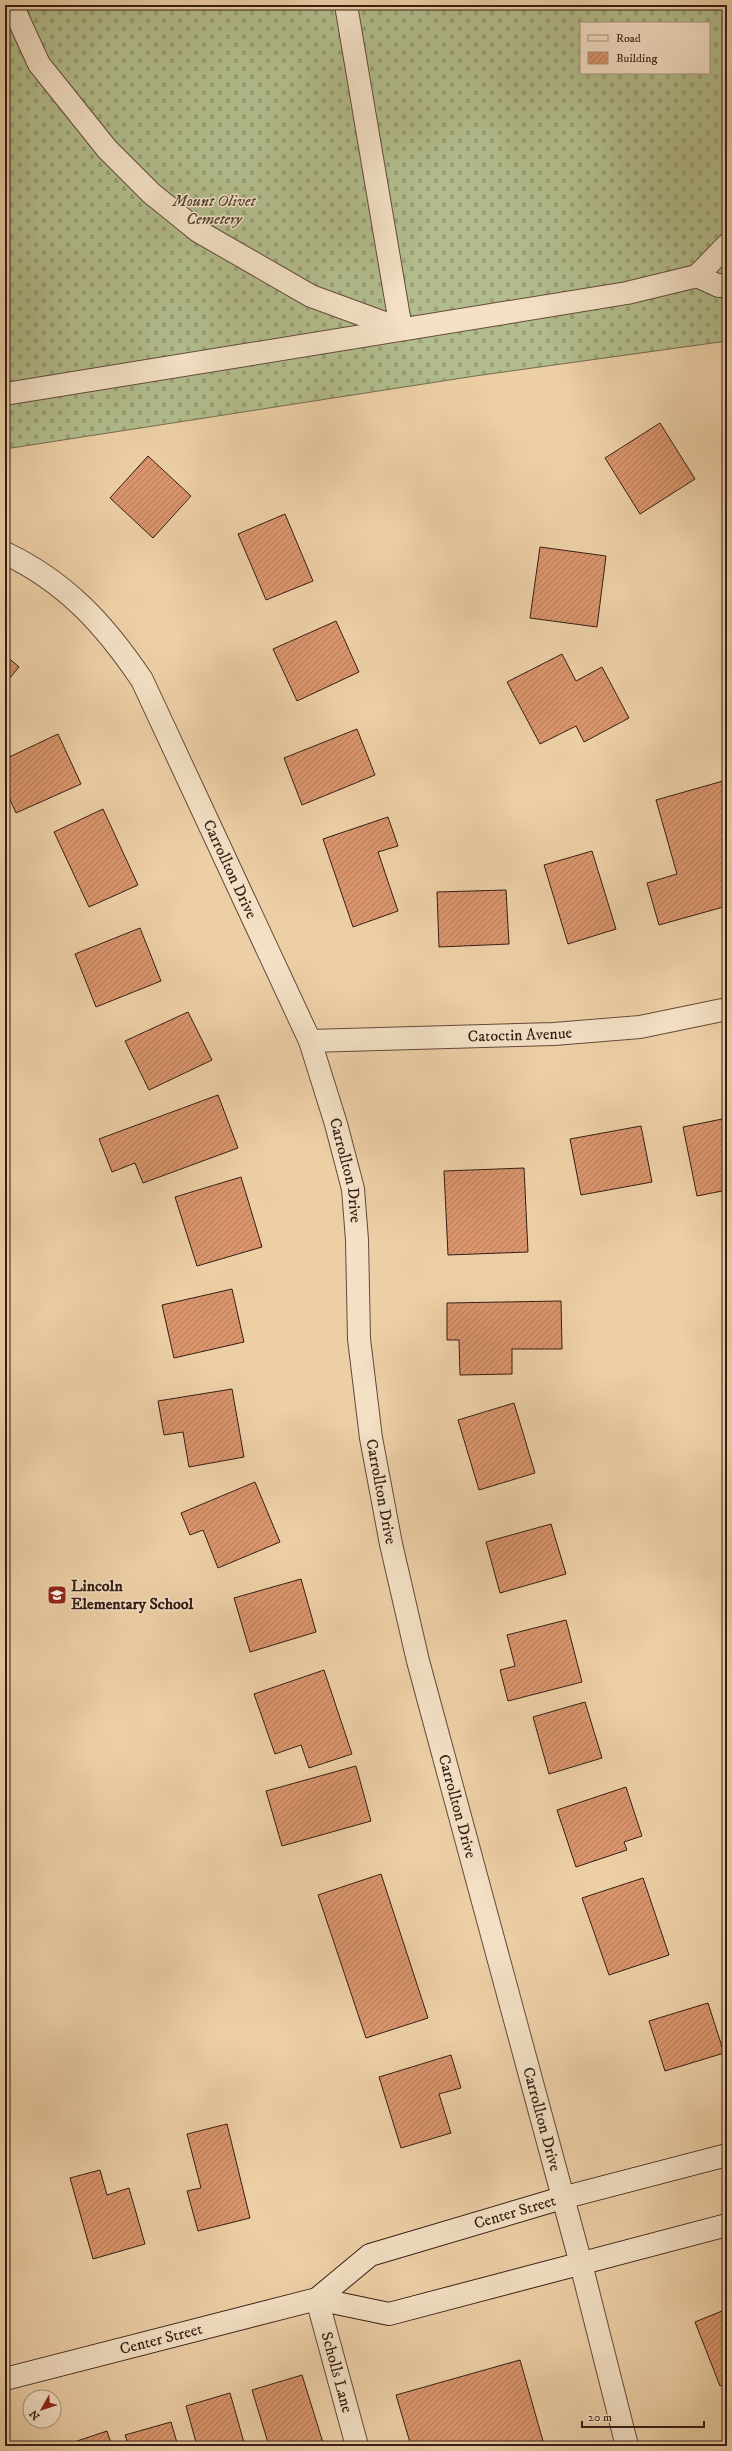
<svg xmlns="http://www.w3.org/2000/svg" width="732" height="2451" font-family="'IM FELL DW Pica',serif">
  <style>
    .cemetery { fill: url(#cemetery-stones); stroke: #746d50; fill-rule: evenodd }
    .building { fill: url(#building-hatch); stroke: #361e15 }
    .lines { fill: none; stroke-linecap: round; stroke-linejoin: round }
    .lane-casing { stroke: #644a39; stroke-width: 24 }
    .street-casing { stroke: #644a39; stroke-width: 24 }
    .secondary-casing { stroke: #361e15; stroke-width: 24 }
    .lane { stroke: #f3e0c5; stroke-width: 22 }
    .street { stroke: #f3e0c5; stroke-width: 22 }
    .secondary { stroke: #f3e0c5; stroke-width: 22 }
    .labels { text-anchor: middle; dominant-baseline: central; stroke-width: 3; stroke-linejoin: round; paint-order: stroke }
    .park-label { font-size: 16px; font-style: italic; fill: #554633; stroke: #f3e0c5 }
    .street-label { font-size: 16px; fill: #361e15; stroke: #f3e0c5 }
    .poi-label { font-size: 16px; font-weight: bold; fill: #361e15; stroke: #f3e0c5; text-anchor: start }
  </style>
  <defs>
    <pattern id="cemetery-stones" width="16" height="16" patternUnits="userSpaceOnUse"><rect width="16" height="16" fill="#b2bc8c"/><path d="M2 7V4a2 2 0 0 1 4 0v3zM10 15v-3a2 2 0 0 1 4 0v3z" fill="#9aa178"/></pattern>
    <pattern id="building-hatch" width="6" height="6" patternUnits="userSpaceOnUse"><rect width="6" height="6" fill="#da956d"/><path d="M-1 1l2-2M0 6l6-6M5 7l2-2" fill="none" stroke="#b27958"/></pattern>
  </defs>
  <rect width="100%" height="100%" fill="#edcfa6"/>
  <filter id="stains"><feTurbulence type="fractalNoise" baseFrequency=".005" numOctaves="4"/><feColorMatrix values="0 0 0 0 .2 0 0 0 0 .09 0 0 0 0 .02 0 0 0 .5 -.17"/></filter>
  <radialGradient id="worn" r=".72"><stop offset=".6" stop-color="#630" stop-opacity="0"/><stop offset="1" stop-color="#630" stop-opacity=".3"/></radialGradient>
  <path class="cemetery" d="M5 5H727V341L475 376 5 449ZM581 23H709V73H581Z"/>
  <g class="building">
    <polygon points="660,423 695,479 640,514 605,458"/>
    <polygon points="148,456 191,496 153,538 110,498"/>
    <polygon points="285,514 313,581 266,600 238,534"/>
    <polygon points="540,547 606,556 597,627 530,618"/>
    <polygon points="336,621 359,672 297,701 273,649"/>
    <polygon points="562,654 576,681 602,667 629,718 584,742 576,726 540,744 507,682"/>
    <polygon points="5,655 19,667 5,684"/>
    <polygon points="357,729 375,775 302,805 284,758"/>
    <polygon points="58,734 81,784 16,813 5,788 5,759"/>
    <polygon points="723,781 727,795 727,906 659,925 647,883 677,874 656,800"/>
    <polygon points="103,809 138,885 89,907 54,832"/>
    <polygon points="388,817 398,846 378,852 398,911 353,927 323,839"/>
    <polygon points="592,851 616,929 568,944 544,865"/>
    <polygon points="506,890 509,944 439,947 437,892"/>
    <polygon points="140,928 161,981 96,1007 75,954"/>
    <polygon points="188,1012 212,1060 149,1090 125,1041"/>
    <polygon points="218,1095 238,1148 143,1183 135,1163 112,1172 99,1139"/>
    <polygon points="727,1118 727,1190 697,1196 683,1127"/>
    <polygon points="641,1126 652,1182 581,1195 570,1139"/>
    <polygon points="524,1168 528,1252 448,1255 444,1171"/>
    <polygon points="241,1177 262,1247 197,1266 175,1197"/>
    <polygon points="232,1289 244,1342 174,1358 162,1305"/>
    <polygon points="561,1301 562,1349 512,1349 512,1374 460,1375 459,1340 447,1340 447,1303"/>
    <polygon points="232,1389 244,1457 189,1467 183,1432 164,1435 158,1401"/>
    <polygon points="514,1403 535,1473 479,1490 458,1420"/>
    <polygon points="255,1482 280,1542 218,1568 203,1530 190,1535 181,1513"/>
    <polygon points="551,1524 566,1574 500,1593 486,1542"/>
    <polygon points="301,1579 316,1632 250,1652 234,1598"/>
    <polygon points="566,1620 582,1682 508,1701 500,1670 515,1666 507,1635"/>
    <polygon points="324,1670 352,1754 309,1768 301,1745 275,1754 254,1694"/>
    <polygon points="585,1702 602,1758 549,1774 533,1717"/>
    <polygon points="356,1766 371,1821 282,1846 266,1791"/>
    <polygon points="626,1787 642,1836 624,1842 627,1850 576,1867 557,1810"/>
    <polygon points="381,1874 428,2018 366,2038 318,1895"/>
    <polygon points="643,1878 669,1955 609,1975 582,1898"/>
    <polygon points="708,2003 724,2053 665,2071 649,2021"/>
    <polygon points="451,2055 461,2088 439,2094 451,2133 401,2148 379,2077"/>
    <polygon points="227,2124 250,2218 198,2231 187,2191 201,2188 187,2134"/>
    <polygon points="100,2170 107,2195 129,2188 145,2244 93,2259 70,2178"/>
    <polygon points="727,2309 727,2384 720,2386 695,2322"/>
    <polygon points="520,2360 543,2441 526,2446 468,2446 467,2442 455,2446 411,2446 396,2395"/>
    <polygon points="302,2375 324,2446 269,2446 252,2390"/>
    <polygon points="230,2393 245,2446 197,2446 186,2406"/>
    <polygon points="171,2422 178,2446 129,2446 125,2435"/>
    <polygon points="107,2431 112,2446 62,2446"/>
  </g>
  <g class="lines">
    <defs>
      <g id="lane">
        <polyline points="12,5 39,64 107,149 151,193 198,231 311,296 401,329 346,5"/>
        <polyline points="697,276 727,245"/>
        <polyline points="5,394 627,293 697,276 719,286 727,284"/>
      </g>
      <g id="street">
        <path id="s1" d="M5 553C66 582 105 625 142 680L310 1041 336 1124 353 1189 357 1240 359 1339 371 1438 391 1544 418 1661 581 2264 627 2446"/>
        <path id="s2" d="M310 1041 554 1034 640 1027 727 1009"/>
        <path id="s3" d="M317 2299 357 2446"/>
      </g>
      <g id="secondary">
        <polyline points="317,2299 389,2314 727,2225"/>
        <path id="s4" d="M5 2379 317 2299 370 2255 562 2198 727 2155"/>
      </g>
    </defs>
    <use href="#lane" class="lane-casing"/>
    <use href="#street" class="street-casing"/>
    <use href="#secondary" class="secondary-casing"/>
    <use href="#lane" class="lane"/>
    <use href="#street" class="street"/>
    <use href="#secondary" class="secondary"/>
  </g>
  <defs>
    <symbol id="school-square" viewBox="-11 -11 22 22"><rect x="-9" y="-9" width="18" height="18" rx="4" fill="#8f2418" stroke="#f3e0c5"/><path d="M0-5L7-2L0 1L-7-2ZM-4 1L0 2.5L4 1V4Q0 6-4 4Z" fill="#fff"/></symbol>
  </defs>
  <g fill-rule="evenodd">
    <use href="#school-square" x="46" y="1584" width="22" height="22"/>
  </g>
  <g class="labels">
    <g class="park-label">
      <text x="214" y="201">Mount Olivet<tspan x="214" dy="18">Cemetery</tspan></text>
    </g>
    <g class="street-label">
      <text stroke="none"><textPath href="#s1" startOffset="398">Carrollton Drive</textPath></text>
      <text stroke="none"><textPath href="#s2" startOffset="210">Catoctin Avenue</textPath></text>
      <text stroke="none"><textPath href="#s1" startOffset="722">Carrollton Drive</textPath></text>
      <text stroke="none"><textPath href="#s1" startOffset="1046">Carrollton Drive</textPath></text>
      <text stroke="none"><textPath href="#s1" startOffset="1370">Carrollton Drive</textPath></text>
      <text stroke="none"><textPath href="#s1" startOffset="1694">Carrollton Drive</textPath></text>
      <text stroke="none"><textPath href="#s4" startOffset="542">Center Street</textPath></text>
      <text stroke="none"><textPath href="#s4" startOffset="161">Center Street</textPath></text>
      <text stroke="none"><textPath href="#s3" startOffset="76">Scholls Lane</textPath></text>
    </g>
    <g class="poi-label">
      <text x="71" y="1586">Lincoln<tspan x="71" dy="18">Elementary School</tspan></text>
    </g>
  </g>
  <rect width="732" height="2451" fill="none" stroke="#edcfa6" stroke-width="20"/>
  <rect x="6" y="6" width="720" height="2439" fill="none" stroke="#361e15" stroke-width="2"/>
  <rect x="10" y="10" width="712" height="2431" fill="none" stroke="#361e15"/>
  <rect x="580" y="22" width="130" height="52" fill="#f3e0c5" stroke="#a7927f"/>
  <rect x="588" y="35" width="20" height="6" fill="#f3e0c5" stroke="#a7927f"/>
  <text x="616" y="42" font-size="12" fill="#361e15">Road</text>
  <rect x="588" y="52" width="20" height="12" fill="url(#building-hatch)" stroke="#a7927f"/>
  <text x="616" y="62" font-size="12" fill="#361e15">Building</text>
  <g transform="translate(42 2409) rotate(231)"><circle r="19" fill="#f3e0c5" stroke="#a7927f"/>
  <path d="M0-3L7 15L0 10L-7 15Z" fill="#8f2418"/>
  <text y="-6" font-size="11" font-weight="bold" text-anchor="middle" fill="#361e15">N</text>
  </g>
  <path d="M582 2421v6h122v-6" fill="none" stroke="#361e15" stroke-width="2"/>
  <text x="588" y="2421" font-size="12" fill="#361e15" stroke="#f3e0c5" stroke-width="3" paint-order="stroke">20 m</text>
  <rect width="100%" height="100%" filter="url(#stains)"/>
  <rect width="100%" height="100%" fill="url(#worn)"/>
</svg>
